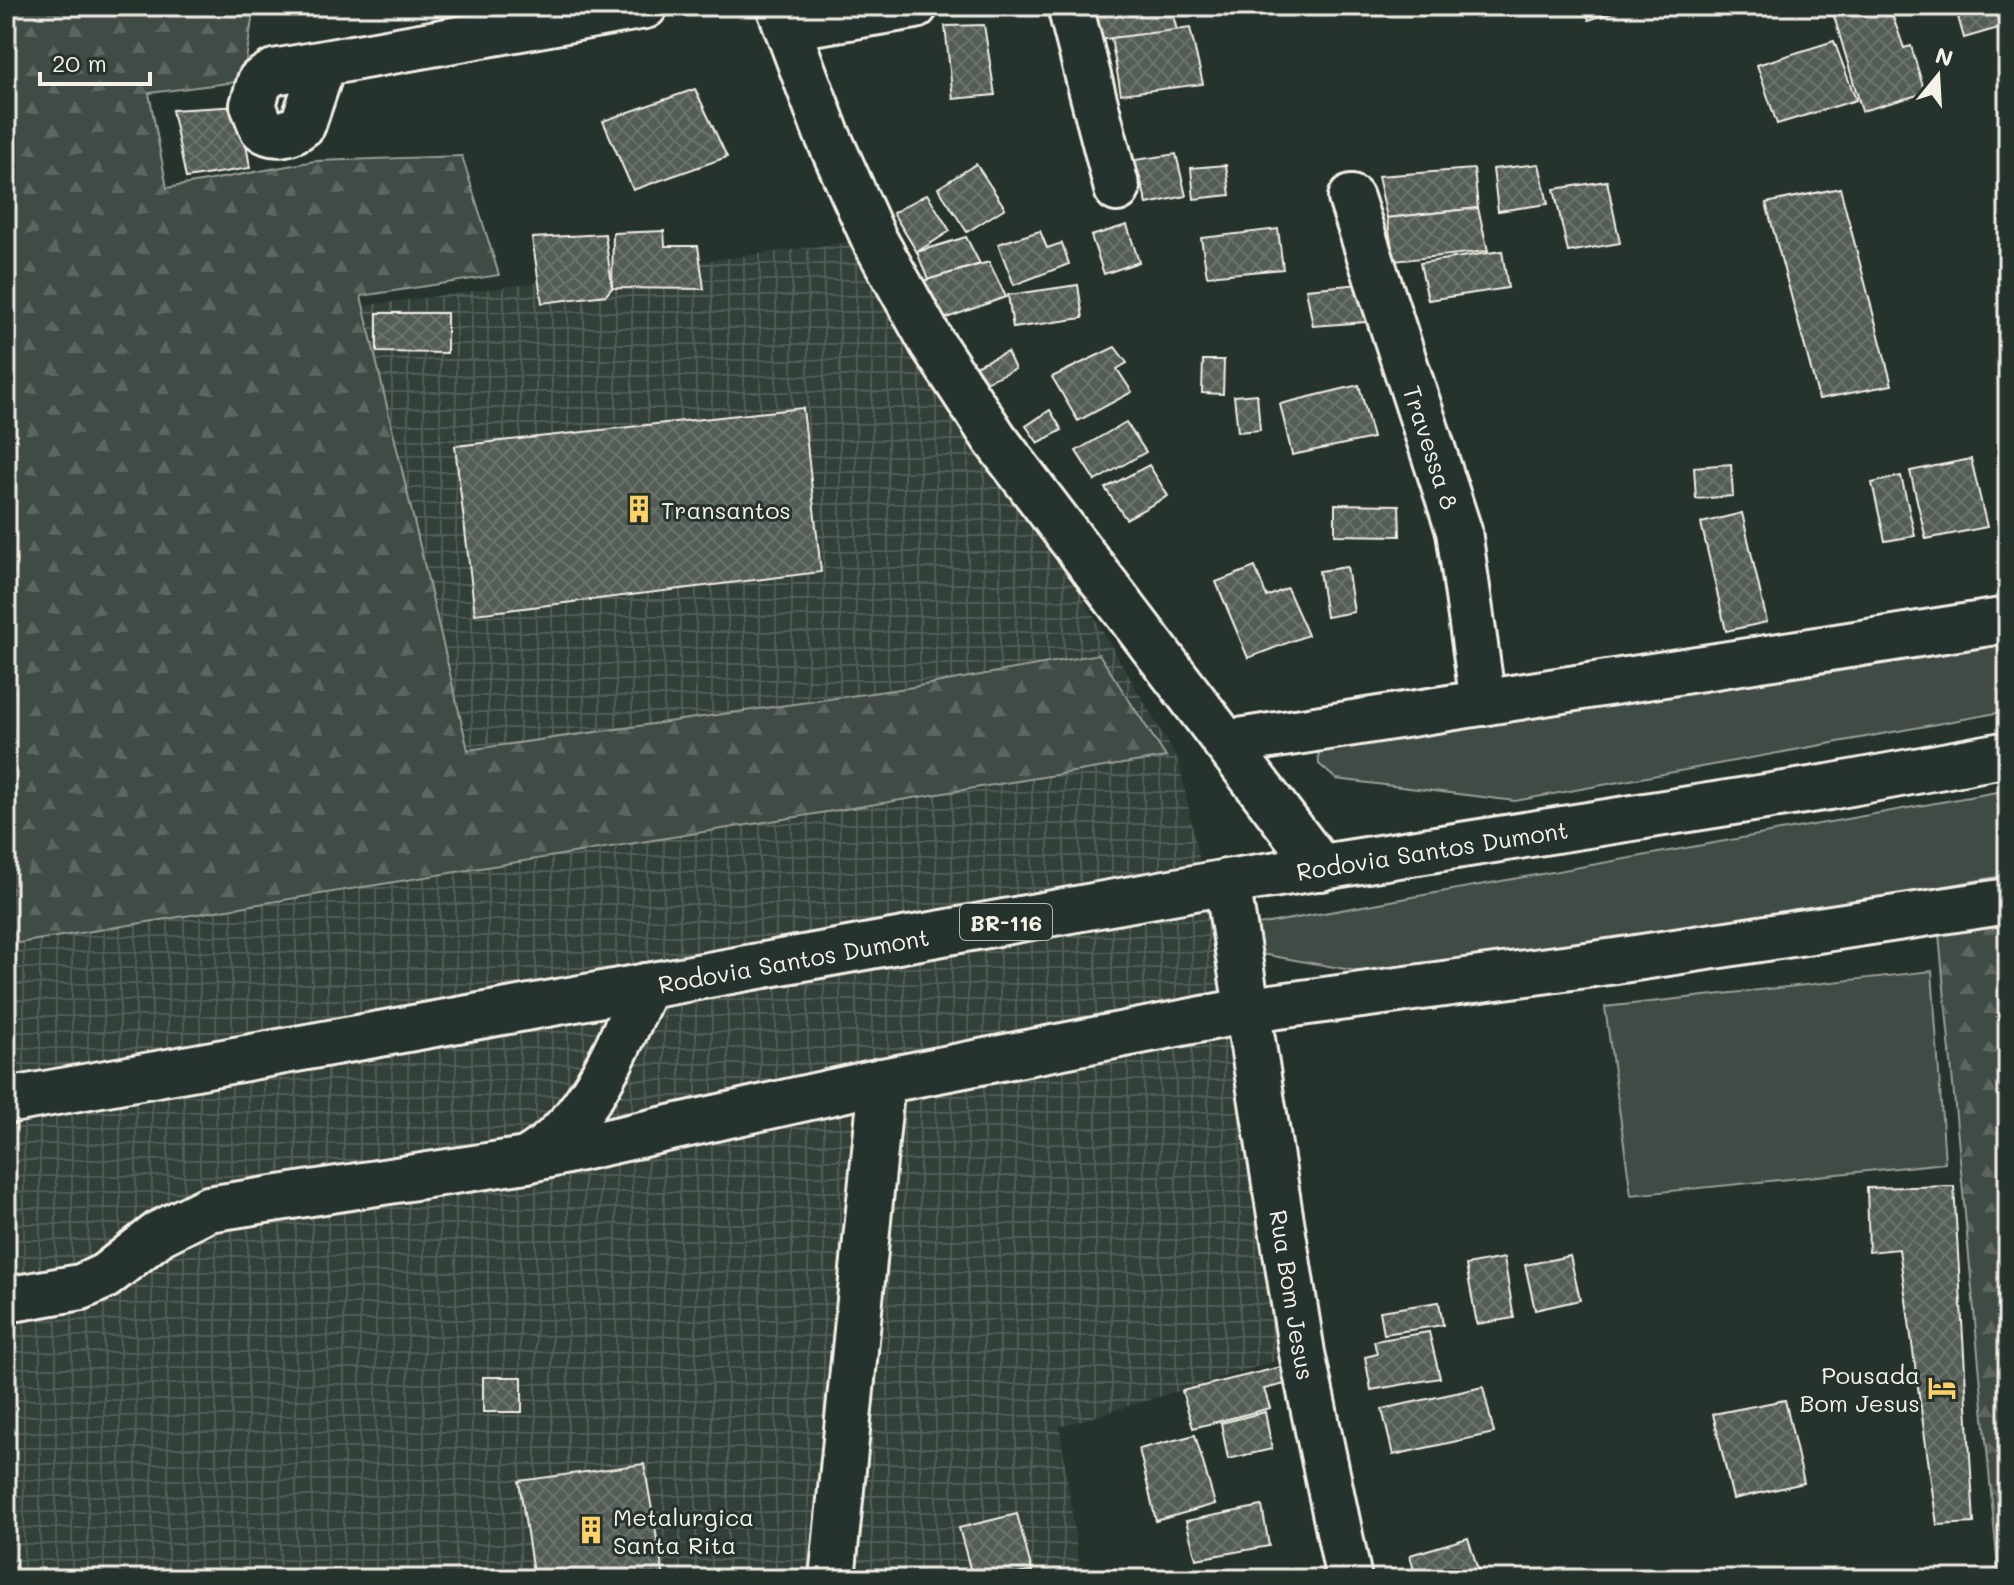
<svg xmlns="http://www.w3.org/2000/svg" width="2014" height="1585" font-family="Mali,sans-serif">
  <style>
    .industrial { fill: url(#industrial-grid) }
    .grass { fill: #414b45; stroke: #9a9e96; stroke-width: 2 }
    .forest { fill: url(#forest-firs); stroke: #9a9e96; stroke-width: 2 }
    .building { fill: url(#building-cross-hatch); stroke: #f4f1e8; stroke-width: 2 }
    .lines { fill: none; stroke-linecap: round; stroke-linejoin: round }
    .minor-casing { stroke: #f4f1e8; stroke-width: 50 }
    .highway-casing { stroke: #f4f1e8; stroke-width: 50 }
    .minor { stroke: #26332d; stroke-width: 44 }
    .highway { stroke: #26332d; stroke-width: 44 }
    .labels { text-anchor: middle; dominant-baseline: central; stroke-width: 6; stroke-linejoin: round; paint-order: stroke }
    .shield { fill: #26332d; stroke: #b6b8b0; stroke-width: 2 }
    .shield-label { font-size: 22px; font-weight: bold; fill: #f4f1e8 }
    .street-label { font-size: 24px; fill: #f4f1e8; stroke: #26332d }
    .poi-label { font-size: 24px; fill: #f4f1e8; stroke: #26332d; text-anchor: start }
  </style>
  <defs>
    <pattern id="industrial-grid" width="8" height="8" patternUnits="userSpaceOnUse" patternTransform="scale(2)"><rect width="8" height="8" fill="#333f39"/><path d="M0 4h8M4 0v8" fill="none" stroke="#515b56"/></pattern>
    <pattern id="forest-firs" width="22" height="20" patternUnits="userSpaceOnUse" patternTransform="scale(2)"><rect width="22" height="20" fill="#414b45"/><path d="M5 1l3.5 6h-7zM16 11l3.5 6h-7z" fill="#5d6560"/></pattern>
    <pattern id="building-cross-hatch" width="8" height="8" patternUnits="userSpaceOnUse" patternTransform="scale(2)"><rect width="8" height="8" fill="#525c55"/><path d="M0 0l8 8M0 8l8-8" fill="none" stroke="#6c746d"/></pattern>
  </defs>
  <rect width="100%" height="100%" fill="#26332d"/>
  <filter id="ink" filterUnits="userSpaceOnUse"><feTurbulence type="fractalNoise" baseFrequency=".0125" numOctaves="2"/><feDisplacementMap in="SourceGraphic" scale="16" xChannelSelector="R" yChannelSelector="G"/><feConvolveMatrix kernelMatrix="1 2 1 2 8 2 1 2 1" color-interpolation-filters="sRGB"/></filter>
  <g filter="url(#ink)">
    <polygon class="industrial" points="874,239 1179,762 1302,1353 1060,1427 1081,1579 6,1579 6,352"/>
    <g class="grass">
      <polygon points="2008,643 2008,711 1515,801 1336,779 1319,764 1318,746 1935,651"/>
      <polygon points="2008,790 2008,875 1603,946 1504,960 1362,972 1250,952 1252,926"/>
      <polygon points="1932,971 1945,1163 1631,1195 1605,1007"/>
    </g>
    <g class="forest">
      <polygon points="6,6 254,6 243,81 149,93 167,188 315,161 462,156 499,275 361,296 468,750 907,688 1099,654 1166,757 6,945 6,86 10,85"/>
      <polygon points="2008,922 2008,1579 1999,1579 1939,934"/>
    </g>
    <g class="building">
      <polygon points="1090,6 1171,6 1177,31 1096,40"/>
      <polygon points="1584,6 1624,6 1625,8 1589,20"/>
      <polygon points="1831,6 1889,6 1904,48 1911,46 1925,93 1862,111"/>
      <polygon points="1955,6 2000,6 2005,26 1964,38"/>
      <polygon points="984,25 995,95 953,99 945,26"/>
      <polygon points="1190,28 1203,84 1121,94 1111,38"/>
      <polygon points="1834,41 1856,100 1777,124 1757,65"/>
      <polygon points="695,89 727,157 633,190 603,121"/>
      <polygon points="240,106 250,168 186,178 172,110"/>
      <polygon points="1176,154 1186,196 1147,204 1135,160"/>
      <polygon points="976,164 1005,208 967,232 938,188"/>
      <polygon points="1539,164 1548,204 1498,211 1493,169"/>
      <polygon points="1226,165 1230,195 1194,199 1191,168"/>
      <polygon points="1474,169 1478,208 1387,218 1378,176"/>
      <polygon points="1607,181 1620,243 1568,252 1554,189"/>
      <polygon points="1840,188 1892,385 1819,399 1766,203"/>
      <polygon points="927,194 950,231 917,252 893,213"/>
      <polygon points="1478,208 1488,251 1394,261 1387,218"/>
      <polygon points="1127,225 1139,262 1104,274 1091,236"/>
      <polygon points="1278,229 1283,269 1207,276 1201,238"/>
      <polygon points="664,231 665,246 698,246 704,289 612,288 613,233"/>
      <polygon points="1040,231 1047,248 1062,243 1069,264 1014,285 998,244"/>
      <polygon points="605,234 612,288 606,295 542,303 532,238"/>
      <polygon points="966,237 980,264 928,280 917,252"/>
      <polygon points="1502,251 1508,288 1428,300 1420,263"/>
      <polygon points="989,262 1006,297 941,320 923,281"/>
      <polygon points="1372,283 1379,321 1313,326 1306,289"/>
      <polygon points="1078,285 1083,318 1013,328 1008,295"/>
      <polygon points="377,313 447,313 447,353 377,352"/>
      <polygon points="1115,347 1127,363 1117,369 1132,392 1078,421 1052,377"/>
      <polygon points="1007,352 1015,369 979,385 972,367"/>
      <polygon points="1203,360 1224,360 1223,394 1202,393"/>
      <polygon points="1359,385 1373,438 1292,455 1280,404"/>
      <polygon points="1257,394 1260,430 1238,432 1234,396"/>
      <polygon points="803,408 821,572 475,614 455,446"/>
      <polygon points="1050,410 1062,430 1038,443 1026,426"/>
      <polygon points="1126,422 1146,452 1095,481 1076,451"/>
      <polygon points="1971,459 1987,527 1926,539 1910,471"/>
      <polygon points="1731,464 1733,496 1696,499 1694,467"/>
      <polygon points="1149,465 1168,496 1126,519 1105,488"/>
      <polygon points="1901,476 1915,536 1885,541 1872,483"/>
      <polygon points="1335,504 1399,505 1400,536 1335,535"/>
      <polygon points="1742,513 1767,622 1726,631 1701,523"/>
      <polygon points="1255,567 1267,597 1287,588 1308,635 1248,658 1216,582"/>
      <polygon points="1347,567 1354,612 1326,617 1319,571"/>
      <polygon points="1954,1186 1974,1523 1937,1525 1899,1249 1869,1252 1867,1188"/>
      <polygon points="1570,1256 1580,1300 1535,1310 1525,1265"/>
      <polygon points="1504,1258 1514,1318 1477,1324 1466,1265"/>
      <polygon points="1439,1302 1443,1325 1384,1334 1380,1311"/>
      <polygon points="1429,1332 1440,1378 1371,1390 1365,1357 1377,1354 1374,1341"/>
      <polygon points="1281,1367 1285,1384 1264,1389 1270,1408 1193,1428 1182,1391"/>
      <rect x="483" y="1377" width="39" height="35"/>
      <polygon points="1483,1387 1494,1433 1393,1455 1382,1409"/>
      <polygon points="1785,1400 1804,1483 1733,1499 1713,1414"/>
      <polygon points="1265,1412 1272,1449 1228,1459 1221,1423"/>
      <polygon points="1195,1435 1215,1504 1156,1521 1139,1449"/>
      <polygon points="644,1464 664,1579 534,1579 519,1481"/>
      <polygon points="1262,1506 1269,1546 1196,1559 1186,1521"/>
      <polygon points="1017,1514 1032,1571 996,1579 973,1579 959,1528"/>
      <polygon points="1468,1538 1481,1579 1416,1579 1410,1555"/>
    </g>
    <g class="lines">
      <defs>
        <g id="minor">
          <polyline points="779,6 826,132 874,239 932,343 995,439 1321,868"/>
          <polyline points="1070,6 1117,189"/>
          <polyline points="787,27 915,6"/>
          <path d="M323 65 303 124C291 134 274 138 262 128L253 105 260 81 274 72 645 6"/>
          <path id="s1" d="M1351 198 1459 531 1483 703"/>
          <polyline points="1226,743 2008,620"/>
          <path id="s2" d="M1227 882 1302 1353 1349 1579"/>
          <polyline points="526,1160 882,1081 1249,1010 1616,961 2008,901"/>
          <path d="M6 1300 81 1287 105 1276 160 1233 208 1209 526 1160C589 1125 616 1048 646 986"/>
          <polyline points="832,1579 882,1081"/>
        </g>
        <g id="highway">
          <path id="s3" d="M6 1101 1227 882 1829 787 2008 754"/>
        </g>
      </defs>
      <use href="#minor" class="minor-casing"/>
      <use href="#highway" class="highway-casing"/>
      <use href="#minor" class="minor"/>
      <use href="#highway" class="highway"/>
    </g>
  </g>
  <defs>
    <symbol id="building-bare" viewBox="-9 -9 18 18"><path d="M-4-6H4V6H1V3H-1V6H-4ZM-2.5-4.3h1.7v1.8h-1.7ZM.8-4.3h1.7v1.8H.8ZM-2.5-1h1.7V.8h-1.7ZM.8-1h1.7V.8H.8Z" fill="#ffd166" stroke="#26332d" stroke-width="2.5" paint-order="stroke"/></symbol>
    <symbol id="hotel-bare" viewBox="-9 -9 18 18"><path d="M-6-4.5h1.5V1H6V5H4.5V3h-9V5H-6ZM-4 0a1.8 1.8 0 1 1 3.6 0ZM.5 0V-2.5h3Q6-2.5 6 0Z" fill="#ffd166" stroke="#26332d" stroke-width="2.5" paint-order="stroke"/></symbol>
  </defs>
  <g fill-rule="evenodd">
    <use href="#building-bare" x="619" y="489" width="40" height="40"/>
    <use href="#hotel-bare" x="1922" y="1368" width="40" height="40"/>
    <use href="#building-bare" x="571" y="1510" width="40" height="40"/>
  </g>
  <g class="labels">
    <rect class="shield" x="960" y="904" width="92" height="36" rx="6"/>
    <g class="shield-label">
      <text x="1006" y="922">BR-116</text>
    </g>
    <g class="street-label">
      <text stroke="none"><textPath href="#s1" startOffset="262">Travessa 8</textPath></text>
      <text stroke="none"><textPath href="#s3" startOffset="1448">Rodovia Santos Dumont</textPath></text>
      <text stroke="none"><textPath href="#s3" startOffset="800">Rodovia Santos Dumont</textPath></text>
      <text stroke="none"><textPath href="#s2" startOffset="418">Rua Bom Jesus</textPath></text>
    </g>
    <g class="poi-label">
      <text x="661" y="509">Transantos</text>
      <text x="1920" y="1374" text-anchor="end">Pousada<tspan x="1920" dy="28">Bom Jesus</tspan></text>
      <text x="613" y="1516">Metalurgica<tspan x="613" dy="28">Santa Rita</tspan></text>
    </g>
  </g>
  <rect width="2014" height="1585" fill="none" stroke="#26332d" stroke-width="32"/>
  <rect x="16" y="16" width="1982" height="1553" fill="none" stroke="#f4f1e8" stroke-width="3" filter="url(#ink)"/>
  <g transform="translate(1938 76) rotate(18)" stroke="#26332d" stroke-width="6" paint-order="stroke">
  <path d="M0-6L14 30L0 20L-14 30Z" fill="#f4f1e8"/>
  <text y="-12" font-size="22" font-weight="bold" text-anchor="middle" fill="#f4f1e8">N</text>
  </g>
  <path d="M40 72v12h110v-12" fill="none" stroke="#f4f1e8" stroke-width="4"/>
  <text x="52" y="72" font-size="24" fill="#f4f1e8" stroke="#26332d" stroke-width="6" paint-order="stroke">20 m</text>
</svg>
